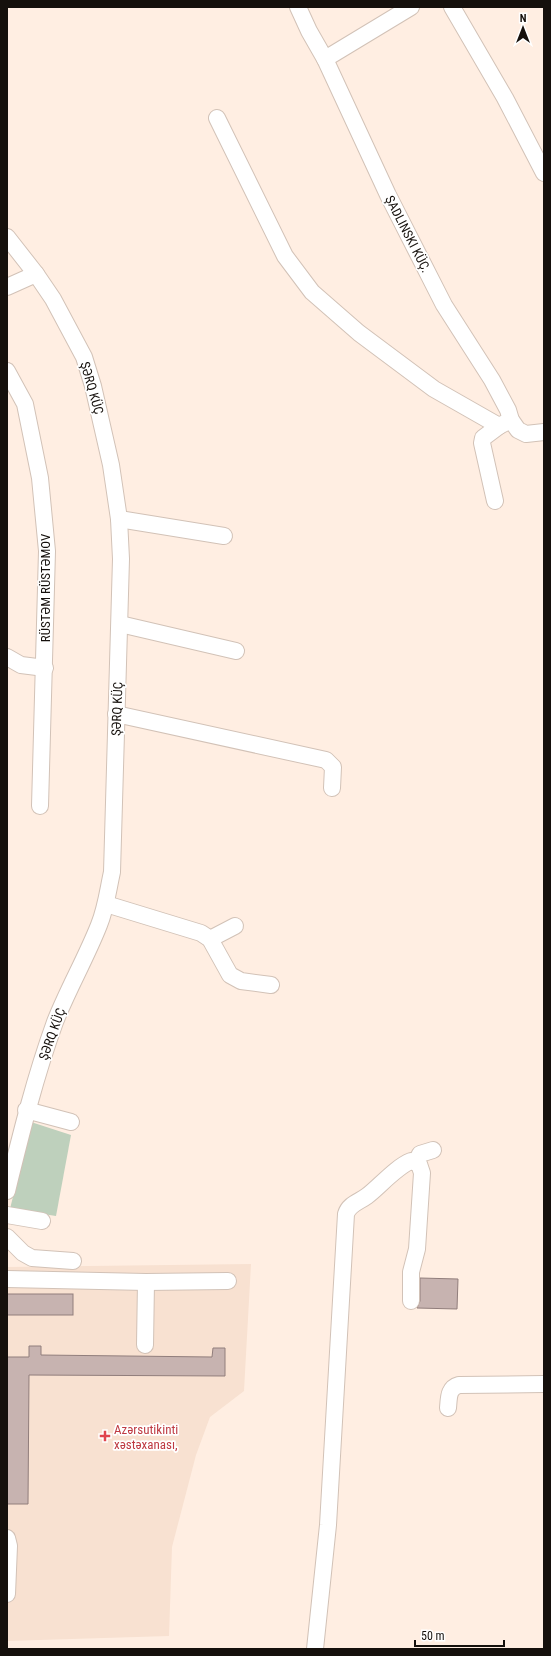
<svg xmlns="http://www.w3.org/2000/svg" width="551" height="1656" font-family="'Roboto Condensed',sans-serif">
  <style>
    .built { fill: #f8e1d1 }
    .green { fill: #bed0bc }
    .building { fill: #c7b3b0; stroke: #917e7c }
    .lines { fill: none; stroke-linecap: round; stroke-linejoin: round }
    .minor-casing { stroke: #d2c2b7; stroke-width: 18 }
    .minor { stroke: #fff; stroke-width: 16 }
    .health-dot { fill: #e0444e; stroke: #fff; stroke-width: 1.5 }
    .labels { text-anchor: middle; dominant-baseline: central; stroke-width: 3.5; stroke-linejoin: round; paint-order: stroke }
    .street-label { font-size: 13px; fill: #15100c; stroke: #fff }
    .health-label { font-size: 13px; fill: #be3a42; stroke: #fff; text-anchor: start }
  </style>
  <rect width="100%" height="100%" fill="#ffeee2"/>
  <polygon class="built" points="251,1264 244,1391 210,1417 196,1455 172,1547 169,1636 7,1641 7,1267"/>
  <polygon class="green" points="31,1122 71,1135 56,1216 10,1209"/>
  <g class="building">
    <polygon points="420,1278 458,1279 457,1309 417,1308 420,1301"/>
    <rect x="7" y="1294" width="66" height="21"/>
    <polygon points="29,1346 41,1346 41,1355 212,1357 213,1348 225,1348 225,1376 29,1375 28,1504 7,1504 7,1357 29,1357"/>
  </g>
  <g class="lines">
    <defs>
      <g id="minor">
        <polyline points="298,7 309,31 325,59 388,195 444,305 492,380 508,410 511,420 518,430 526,434 544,432"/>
        <polyline points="452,7 505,98 544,173"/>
        <polyline points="325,59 411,7"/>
        <polyline points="217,118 285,256 312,292 359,333 434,389 499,426 511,420"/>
        <path d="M7 237 36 274 53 299 84 357 93 386 111 465 119 519 121 559 112 872C108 890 106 908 99 925 86 958 68 989 55 1022 35 1077 21 1134 7 1191"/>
        <polyline points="7,287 36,274"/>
        <polyline points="7,371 25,404 40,478 47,551 40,806"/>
        <polyline points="495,501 482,443 483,438 499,426"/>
        <polyline points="119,519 224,536"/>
        <polyline points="120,624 236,651"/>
        <polyline points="7,657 21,665 45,668"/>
        <polyline points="116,714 326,760 333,767 332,788"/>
        <polyline points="106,904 201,933 210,939 230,975 241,981 271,985"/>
        <polyline points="210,939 235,926"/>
        <polyline points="26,1110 71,1122"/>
        <polyline points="416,1162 420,1154 433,1150"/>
        <polyline points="7,1215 42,1221"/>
        <polyline points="7,1237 23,1253 32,1258 73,1261"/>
        <polyline points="7,1279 146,1282 228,1281"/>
        <polyline points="145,1345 146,1282"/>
        <path d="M448 1408C449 1398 448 1388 459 1385L544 1384"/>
        <polyline points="7,1538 9,1546 7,1594"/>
        <path d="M315 1649 328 1525 346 1214C349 1204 359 1202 367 1196 380 1186 396 1167 411 1161L419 1164 422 1173 417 1249 411 1272V1301"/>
      </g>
    </defs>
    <use href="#minor" class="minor-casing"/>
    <use href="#minor" class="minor"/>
  </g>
  <path class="health-dot" d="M103 1430h4v4h4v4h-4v4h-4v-4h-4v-4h4z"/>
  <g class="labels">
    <g class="street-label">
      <text transform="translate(408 234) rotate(63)">ŞADLINSKI KÜÇ.</text>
      <text transform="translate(92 388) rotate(74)">ŞƏRQ KÜÇ</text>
      <text transform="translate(45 588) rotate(-90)">RÜSTƏM RÜSTƏMOV</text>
      <text transform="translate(117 709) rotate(-88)">ŞƏRQ KÜÇ</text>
      <text transform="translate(52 1034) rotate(-70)">ŞƏRQ KÜÇ</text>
    </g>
    <g class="health-label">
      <text x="114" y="1429">Azərsutikinti<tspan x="114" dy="15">xəstəxanası,</tspan></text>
    </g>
  </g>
  <rect width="551" height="1656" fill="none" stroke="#15100c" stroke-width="16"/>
  <g transform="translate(523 28)" stroke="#ffffff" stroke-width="3" paint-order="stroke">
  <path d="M0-3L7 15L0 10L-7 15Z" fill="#15100c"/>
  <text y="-6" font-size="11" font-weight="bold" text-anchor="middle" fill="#15100c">N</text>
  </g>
  <path d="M415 1640v6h89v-6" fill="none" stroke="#15100c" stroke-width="2"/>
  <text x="421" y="1640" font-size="12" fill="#15100c" stroke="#ffffff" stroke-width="3" paint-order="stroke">50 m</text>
</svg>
